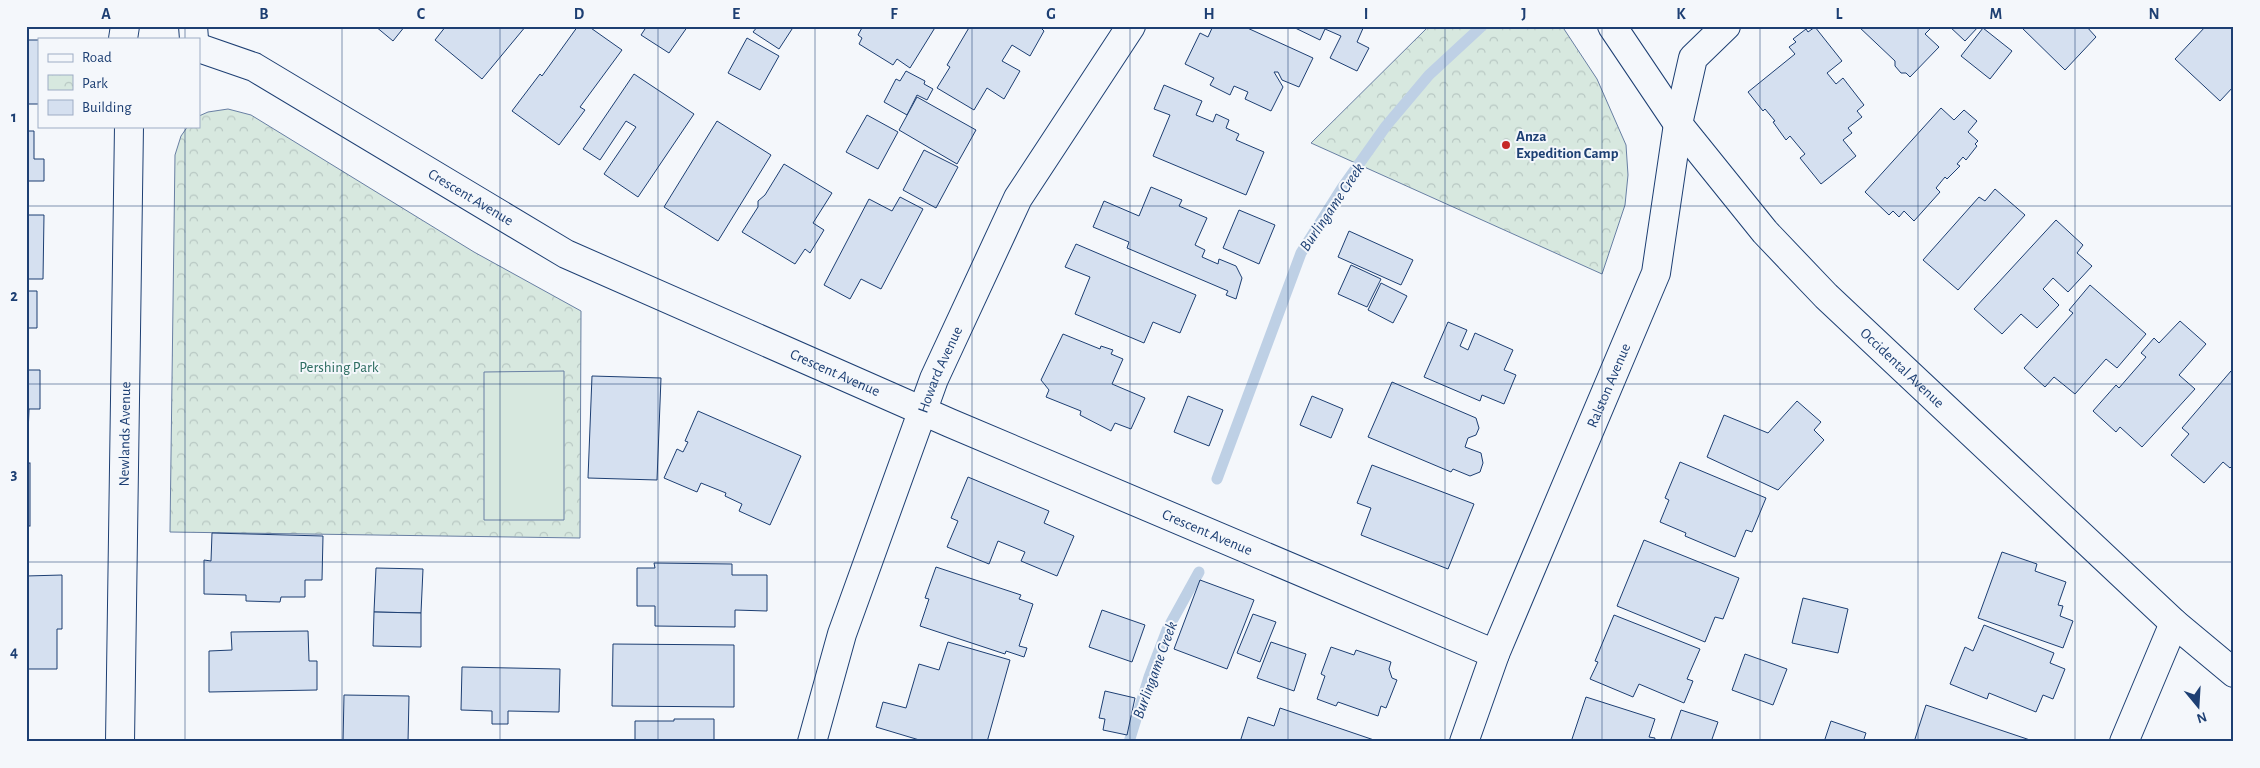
<svg xmlns="http://www.w3.org/2000/svg" width="2260" height="768" font-family="'Alegreya Sans',sans-serif">
  <style>
    .park { fill: url(#park-crowns); stroke: #687fa3 }
    .pitch { fill: #d7e8df; stroke: #687fa3 }
    .lines { fill: none; stroke-linecap: round; stroke-linejoin: round }
    .stream { stroke: #bed0e5; stroke-width: 11 }
    .building { fill: #d5e0f0; stroke: #1d3f73 }
    .minor-casing { stroke: #1d3f73; stroke-width: 30 }
    .tertiary-casing { stroke: #1d3f73; stroke-width: 30 }
    .minor { stroke: #f4f7fb; stroke-width: 28 }
    .tertiary { stroke: #f4f7fb; stroke-width: 28 }
    .grid { fill: none; stroke: #1d3f73; stroke-width: 1; stroke-opacity: 0.55 }
    .poi-dot { fill: #c62828; stroke: #f4f7fb; stroke-width: 2 }
    .labels { text-anchor: middle; dominant-baseline: central; stroke-width: 4; stroke-linejoin: round; paint-order: stroke }
    .poi-label { font-size: 15px; font-weight: bold; fill: #1d3f73; stroke: #f4f7fb; text-anchor: start }
    .street-label { font-size: 15px; fill: #1d3f73; stroke: #f4f7fb }
    .park-label { font-size: 15px; fill: #2c6c60; stroke: #f4f7fb }
    .water-label { font-size: 16px; font-style: italic; fill: #1d3f73; stroke: #f4f7fb }
    .neatline { fill: none; stroke: #1d3f73; stroke-width: 2 }
    .grid-label { font-size: 16px; text-anchor: middle; font-weight: bold; fill: #1d3f73 }
  </style>
  <defs>
    <pattern id="park-crowns" width="20" height="18" patternUnits="userSpaceOnUse" patternTransform="scale(1.25)"><rect width="20" height="18" fill="#d7e8df"/><path d="M2 6a3 3 0 1 1 6 0M12 15a3 3 0 1 1 6 0" fill="none" stroke="#b8c8c3"/></pattern>
  </defs>
  <rect width="100%" height="100%" fill="#f4f7fb"/>
  <g class="park">
    <polygon points="1429,26 1562,26 1597,79 1626,145 1628,175 1625,205 1602,274 1311,143"/>
    <polygon points="228,109 251,115 474,252 581,311 580,538 170,532 175,155 181,136 188,126 199,126 199,116 208,112"/>
  </g>
  <polygon class="pitch" points="564,371 564,520 484,520 484,372"/>
  <g class="lines">
    <g class="stream">
      <polyline points="1217,479 1301,253 1342,188 1386,126 1429,75 1482,26"/>
      <polyline points="1129,742 1149,677 1167,630 1199,572"/>
    </g>
  </g>
  <g class="building">
    <polygon points="375,26 405,26 393,41"/>
    <polygon points="446,26 526,26 482,79 435,40"/>
    <polygon points="578,26 588,26 622,50 580,107 585,110 559,145 512,111 540,74 542,76"/>
    <polygon points="647,26 688,26 669,53 641,35"/>
    <polygon points="758,26 794,26 779,49 753,32"/>
    <polygon points="863,26 936,26 910,68 897,59 893,65 859,44 862,38 858,35"/>
    <polygon points="970,26 1039,26 1044,31 1030,56 1012,45 1002,61 1020,71 1004,99 987,88 974,110 937,88 950,67 947,65"/>
    <polygon points="1213,26 1243,26 1313,58 1299,87 1282,80 1278,72 1274,72 1283,87 1271,111 1245,99 1248,92 1234,86 1230,95 1210,85 1214,78 1185,64 1200,33 1208,37"/>
    <polygon points="1291,26 1364,26 1357,42 1369,48 1357,71 1330,58 1341,36 1325,29 1320,40"/>
    <polygon points="1858,26 1933,26 1925,34 1939,47 1910,77 1906,73 1901,73 1895,66 1895,61"/>
    <polygon points="1949,26 1979,26 1965,41"/>
    <polygon points="2020,26 2086,26 2096,37 2065,70"/>
    <polygon points="2206,26 2234,26 2234,86 2220,101 2175,59"/>
    <polygon points="1815,27 1842,61 1827,73 1836,84 1843,78 1864,105 1857,111 1862,117 1848,128 1852,133 1843,140 1856,156 1821,184 1800,158 1805,154 1790,136 1786,140 1773,122 1775,121 1765,109 1763,111 1748,92 1795,54 1789,47 1796,42 1793,39 1806,29 1808,32"/>
    <polygon points="1983,28 2012,51 1990,79 1961,56"/>
    <polygon points="747,38 779,56 760,90 728,73"/>
    <rect x="26" y="40" width="13" height="64"/>
    <polygon points="906,71 925,81 924,84 933,89 927,100 917,95 907,115 884,102 896,79 900,81"/>
    <polygon points="634,74 694,114 638,197 604,174 636,127 626,121 600,160 583,149"/>
    <polygon points="1164,85 1202,101 1196,115 1213,122 1216,114 1229,120 1226,128 1239,134 1236,140 1264,152 1246,195 1153,156 1170,115 1154,109"/>
    <polygon points="917,97 976,130 957,164 899,130"/>
    <polygon points="1941,108 1954,120 1964,110 1977,121 1968,132 1978,141 1975,144 1977,146 1966,160 1963,157 1957,164 1960,166 1947,179 1945,177 1936,188 1940,192 1914,221 1904,211 1899,217 1893,211 1889,215 1865,192"/>
    <polygon points="867,115 898,132 878,169 846,152"/>
    <polygon points="717,121 771,155 718,241 664,207"/>
    <polygon points="26,131 34,131 34,159 44,159 44,181 26,181"/>
    <polygon points="924,150 958,167 936,208 903,190"/>
    <polygon points="784,164 832,193 813,223 824,230 810,253 805,249 795,264 742,232 758,207 758,201 765,195"/>
    <polygon points="1151,187 1182,200 1179,206 1207,218 1195,245 1205,250 1202,257 1218,264 1219,259 1236,266 1242,278 1236,299 1226,295 1228,291 1127,248 1129,242 1093,227 1104,201 1139,216"/>
    <polygon points="1995,189 2025,215 1958,290 1923,260 1979,197 1985,201"/>
    <polygon points="900,197 923,209 881,289 861,279 850,299 824,285 869,199 892,211"/>
    <polygon points="1239,210 1275,225 1259,264 1223,248"/>
    <polygon points="26,215 44,215 43,279 26,279"/>
    <polygon points="2056,220 2083,245 2077,253 2092,266 2068,292 2053,278 2043,289 2059,305 2037,328 2021,314 2002,334 1974,309"/>
    <polygon points="1349,231 1413,260 1401,285 1338,257"/>
    <polygon points="1076,244 1196,295 1180,333 1153,322 1144,343 1075,314 1090,277 1065,267"/>
    <polygon points="1351,265 1381,279 1367,307 1338,294"/>
    <polygon points="1381,283 1407,296 1393,323 1368,310"/>
    <polygon points="2090,285 2146,334 2117,368 2106,359 2075,394 2054,377 2045,387 2024,368 2073,313 2069,310"/>
    <polygon points="26,291 37,291 37,328 28,328 28,351"/>
    <polygon points="2180,321 2206,344 2179,375 2195,389 2142,447 2120,427 2116,432 2093,411 2116,385 2119,388 2146,357 2141,353 2154,338 2159,343"/>
    <polygon points="1448,322 1467,330 1460,346 1468,350 1475,333 1513,350 1504,370 1516,375 1504,404 1482,395 1480,401 1424,377"/>
    <polygon points="1063,334 1100,349 1101,346 1113,350 1111,354 1123,359 1112,384 1145,398 1131,429 1115,423 1111,431 1080,415 1081,411 1046,397 1049,390 1041,380"/>
    <polygon points="26,370 40,370 40,409 29,409 28,435 26,435"/>
    <polygon points="2231,371 2234,373 2234,464 2230,468 2223,462 2204,483 2171,455 2189,434 2182,428"/>
    <polygon points="592,376 661,378 657,480 588,478"/>
    <polygon points="1392,382 1476,418 1479,428 1476,435 1468,438 1465,447 1481,453 1483,463 1480,472 1470,476 1453,469 1451,472 1368,437"/>
    <polygon points="1188,396 1223,410 1209,446 1174,432"/>
    <polygon points="1312,396 1343,409 1331,438 1300,425"/>
    <polygon points="1797,401 1821,422 1814,430 1824,440 1778,490 1707,457 1724,415 1768,433"/>
    <polygon points="698,411 801,456 770,525 739,511 742,504 725,496 726,493 701,483 697,492 664,478 677,449 683,452 688,442 685,441"/>
    <polygon points="1680,462 1766,498 1752,532 1746,530 1735,557 1685,536 1686,533 1660,522 1669,500 1665,498"/>
    <rect x="26" y="463" width="4" height="63"/>
    <polygon points="1372,465 1474,504 1448,569 1361,535 1371,508 1357,503"/>
    <polygon points="968,477 1049,511 1044,523 1074,536 1057,576 1021,561 1025,552 998,541 989,564 947,547 958,521 951,518"/>
    <polygon points="212,533 323,536 322,580 305,580 305,597 281,597 280,602 246,601 246,595 204,594 204,560 211,561"/>
    <polygon points="1644,540 1739,578 1723,619 1715,617 1705,642 1617,606"/>
    <polygon points="2002,552 2037,564 2035,571 2066,582 2058,605 2063,606 2060,616 2073,621 2063,648 1978,618"/>
    <polygon points="654,563 732,564 732,575 767,575 767,611 735,610 735,627 655,626 655,606 637,606 637,568 655,568"/>
    <polygon points="936,567 1021,595 1019,599 1033,604 1019,646 1027,648 1024,657 1006,651 1005,654 920,626 929,599 925,598"/>
    <polygon points="376,568 423,569 421,613 374,612"/>
    <polygon points="62,575 62,629 57,629 57,669 26,669 26,576"/>
    <polygon points="1200,580 1254,600 1227,669 1174,649"/>
    <polygon points="1803,598 1848,609 1838,653 1792,643"/>
    <polygon points="1102,610 1145,625 1132,662 1089,647"/>
    <polygon points="374,612 421,613 421,647 373,646"/>
    <polygon points="1253,614 1276,622 1260,662 1237,653"/>
    <polygon points="1614,615 1700,649 1687,679 1693,681 1684,703 1639,684 1633,697 1590,679 1598,662 1595,661"/>
    <polygon points="1984,625 2054,653 2050,663 2065,669 2053,699 2043,695 2036,712 1989,693 1987,699 1950,684 1965,647 1973,651"/>
    <polygon points="308,631 309,661 317,661 317,690 209,692 209,651 232,650 231,632"/>
    <polygon points="948,642 1010,660 987,742 926,742 876,727 883,702 906,708 919,664 939,670"/>
    <polygon points="1271,642 1306,654 1294,691 1257,678"/>
    <polygon points="613,644 734,645 734,707 612,706"/>
    <polygon points="1331,647 1354,655 1356,650 1391,662 1389,669 1392,678 1397,680 1386,708 1381,706 1378,716 1338,702 1336,706 1317,699 1325,676 1321,674"/>
    <polygon points="1745,654 1787,669 1773,705 1732,690"/>
    <polygon points="462,667 560,669 559,712 508,711 508,724 492,724 492,711 461,710"/>
    <polygon points="1105,691 1135,698 1127,735 1103,730 1105,719 1099,718"/>
    <polygon points="344,695 409,696 408,742 343,742"/>
    <polygon points="1586,697 1655,719 1649,737 1655,738 1654,742 1571,742"/>
    <polygon points="1926,705 2033,741 1914,742"/>
    <polygon points="1280,708 1374,740 1373,742 1240,742 1248,717 1274,726"/>
    <polygon points="1681,710 1718,722 1711,742 1670,742"/>
    <polygon points="674,719 714,719 714,742 635,742 635,721 674,721"/>
    <polygon points="1831,721 1866,733 1863,742 1824,742"/>
  </g>
  <g class="lines">
    <defs>
      <g id="minor">
        <polyline points="193,26 194,39"/>
        <path id="s1" d="M1612 26 1678 124 1765 232 1826 296 2174 623 2234 673"/>
        <polyline points="123,39 125,26"/>
        <path id="s2" d="M199 48 254 67 566 254 950 423 1495 654"/>
        <path id="s3" d="M120 742 129 126"/>
        <path id="s4" d="M812 742 842 634 934 379 1018 198 1131 26"/>
        <polyline points="2124,742 2174,623"/>
      </g>
      <g id="tertiary">
        <path id="s5" d="M1464 742 1495 654 1656 273 1678 124 1693 58 1726 26"/>
      </g>
    </defs>
    <use href="#minor" class="minor-casing"/>
    <use href="#tertiary" class="tertiary-casing"/>
    <use href="#minor" class="minor"/>
    <use href="#tertiary" class="tertiary"/>
  </g>
  <path class="grid" d="M185 26V39M342 26V742M500 26V742M658 26V742M815 26V742M972 26V742M1130 26V742M1288 26V742M1445 26V742M1602 26V742M1760 26V742M1918 26V742M2075 26V742M185 126V742M26 206H2234M26 384H2234M26 562H2234"/>
  <circle class="poi-dot" cx="1506" cy="145" r="5"/>
  <g class="labels">
    <g class="poi-label">
      <text x="1516" y="136">Anza<tspan x="1516" dy="17">Expedition Camp</tspan></text>
    </g>
    <g class="street-label">
      <text stroke="none"><textPath href="#s2" startOffset="311">Crescent Avenue</textPath></text>
      <text stroke="none"><textPath href="#s1" startOffset="450">Occidental Avenue</textPath></text>
      <text stroke="none"><textPath href="#s4" startOffset="394">Howard Avenue</textPath></text>
      <text stroke="none"><textPath href="#s2" startOffset="716">Crescent Avenue</textPath></text>
      <text stroke="none"><textPath href="#s5" startOffset="385">Ralston Avenue</textPath></text>
      <text stroke="none"><textPath href="#s3" startOffset="308">Newlands Avenue</textPath></text>
      <text stroke="none"><textPath href="#s2" startOffset="1121">Crescent Avenue</textPath></text>
    </g>
    <g class="park-label">
      <text x="339" y="367">Pershing Park</text>
    </g>
    <g class="water-label">
      <text transform="translate(1332 207) rotate(-56)">Burlingame Creek</text>
      <text transform="translate(1155 670) rotate(-70)">Burlingame Creek</text>
    </g>
  </g>
  <rect width="2260" height="768" fill="none" stroke="#f4f7fb" stroke-width="55"/>
  <rect x="38" y="38" width="162" height="90" fill="#f4f7fb" stroke="#9eadc5"/>
  <rect x="48" y="54" width="25" height="8" fill="#f4f7fb" stroke="#9eadc5"/>
  <text x="82" y="62" font-size="15" fill="#1d3f73">Road</text>
  <rect x="48" y="75" width="25" height="15" fill="url(#park-crowns)" stroke="#9eadc5"/>
  <text x="82" y="88" font-size="15" fill="#1d3f73">Park</text>
  <rect x="48" y="100" width="25" height="15" fill="#d5e0f0" stroke="#9eadc5"/>
  <text x="82" y="112" font-size="15" fill="#1d3f73">Building</text>
  <g transform="translate(2198 706) rotate(162)" stroke="#f4f7fb" stroke-width="4" paint-order="stroke">
  <path d="M0-4L9 19L0 12L-9 19Z" fill="#1d3f73"/>
  <text y="-8" font-size="14" font-weight="bold" text-anchor="middle" fill="#1d3f73">N</text>
  </g>
  <rect x="28" y="28" width="2204" height="712" class="neatline"/>
  <g class="grid-label">
    <text x="106" y="19">A</text>
    <text x="264" y="19">B</text>
    <text x="421" y="19">C</text>
    <text x="579" y="19">D</text>
    <text x="736" y="19">E</text>
    <text x="894" y="19">F</text>
    <text x="1051" y="19">G</text>
    <text x="1209" y="19">H</text>
    <text x="1366" y="19">I</text>
    <text x="1524" y="19">J</text>
    <text x="1681" y="19">K</text>
    <text x="1839" y="19">L</text>
    <text x="1996" y="19">M</text>
    <text x="2154" y="19">N</text>
    <text x="14" y="122">1</text>
    <text x="14" y="301">2</text>
    <text x="14" y="479">3</text>
    <text x="14" y="657">4</text>
  </g>
</svg>
